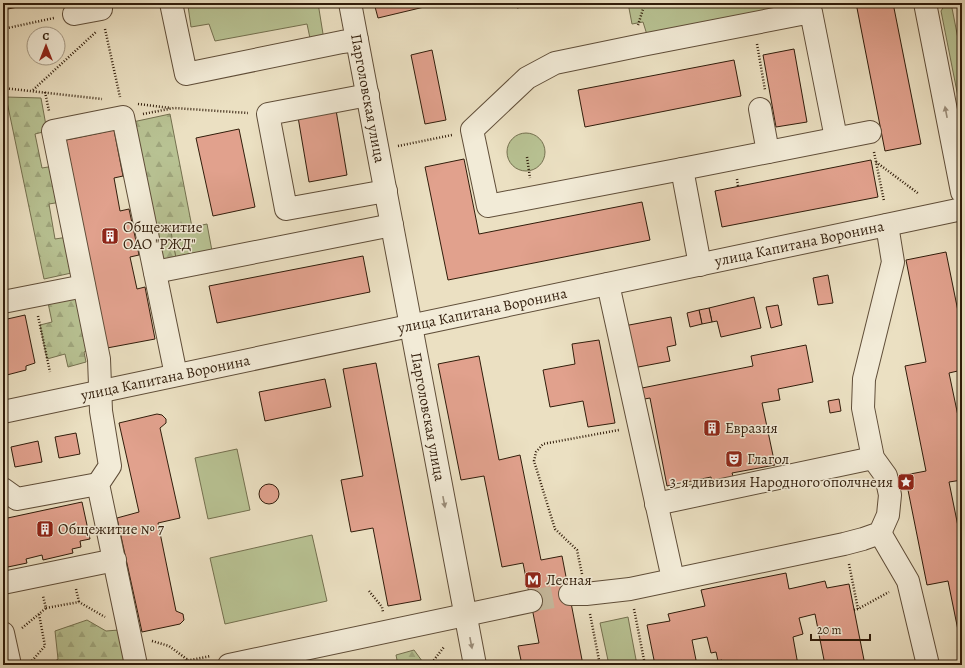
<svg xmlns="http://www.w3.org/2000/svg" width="965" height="668" font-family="Alegreya,serif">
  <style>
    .green { fill: #b8c293; stroke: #74704f }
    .forest { fill: url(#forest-firs); stroke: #74704f }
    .building { fill: #e1a18d; stroke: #311d0b }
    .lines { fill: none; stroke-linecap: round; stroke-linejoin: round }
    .minor-tunnel { stroke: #c6b99d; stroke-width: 22; stroke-dasharray: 22 11; stroke-linecap: butt }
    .minor-casing { stroke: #604e39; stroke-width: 24 }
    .path { stroke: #311d0b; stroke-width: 2.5; stroke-dasharray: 1 2; stroke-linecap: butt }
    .minor { stroke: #f2ebd7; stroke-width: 22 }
    .oneway { fill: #9b8e7b }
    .labels { text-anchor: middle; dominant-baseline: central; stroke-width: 3; stroke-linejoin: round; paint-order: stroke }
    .street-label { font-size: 15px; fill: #311d0b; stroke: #f2ebd7 }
    .poi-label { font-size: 15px; fill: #311d0b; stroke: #f2ebd7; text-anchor: start }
  </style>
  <defs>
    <pattern id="forest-firs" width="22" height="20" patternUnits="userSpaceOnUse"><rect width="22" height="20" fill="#b8c293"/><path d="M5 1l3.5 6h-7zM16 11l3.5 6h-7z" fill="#9fa67d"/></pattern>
  </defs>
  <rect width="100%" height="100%" fill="#ebe0c2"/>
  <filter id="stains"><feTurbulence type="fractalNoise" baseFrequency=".005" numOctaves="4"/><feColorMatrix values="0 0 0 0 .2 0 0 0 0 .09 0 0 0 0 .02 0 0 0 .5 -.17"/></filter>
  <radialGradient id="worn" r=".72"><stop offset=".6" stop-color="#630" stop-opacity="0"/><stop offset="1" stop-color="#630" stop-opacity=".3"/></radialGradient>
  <g class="green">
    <polygon points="206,3 318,3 324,40 311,43 307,24 215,41 209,24 191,27 188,6"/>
    <polygon points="628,3 805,3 648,38 643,22 632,24"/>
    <polygon points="946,3 951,3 962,59 962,117 941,11"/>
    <circle cx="526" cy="152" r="19"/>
    <polygon points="207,224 212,251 176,258 170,232"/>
    <polygon points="237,449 250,510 208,519 195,458"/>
    <polygon points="312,535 327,601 225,624 210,558"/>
    <polygon points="628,617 637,665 609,665 600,623"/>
  </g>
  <g class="forest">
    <polygon points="6,97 41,98 47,131 35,134 42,168 54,166 61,202 49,204 55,239 68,237 76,272 44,279"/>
    <polygon points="170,114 192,227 171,232 176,258 157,267 128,123"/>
    <polygon points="79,287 92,349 84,352 86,362 68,367 65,354 47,359 40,325 52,322 46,293"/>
    <polygon points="87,620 106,631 119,630 128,659 120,665 50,665 58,659 55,631"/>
    <polygon points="414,650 425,665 398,665 396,655"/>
  </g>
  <g class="building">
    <polygon points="3,3 37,3 3,10"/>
    <polygon points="374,3 441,3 378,18"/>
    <polygon points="516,3 541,3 517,8"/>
    <polygon points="856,3 893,3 921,144 885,151"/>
    <polygon points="794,49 807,122 776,127 763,55"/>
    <polygon points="432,50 446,120 425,124 411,55"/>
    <polygon points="734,60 741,96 585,127 578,90"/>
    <polygon points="336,110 347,175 309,182 298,117"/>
    <polygon points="239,129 255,207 213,216 196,138"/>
    <polygon points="114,130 123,176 114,178 120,211 129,209 139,255 130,257 137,289 145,287 155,339 107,348 66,140"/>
    <polygon points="464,159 479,234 642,202 650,240 448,280 425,167"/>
    <polygon points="871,160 878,197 722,227 715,191"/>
    <polygon points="946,252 962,331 962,370 949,373 962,435 962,480 949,482 962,546 962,650 948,581 927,585 905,475 926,471 905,366 926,362 906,260"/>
    <polygon points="363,256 370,292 217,323 209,286"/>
    <polygon points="828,275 833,303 818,305 813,278"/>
    <polygon points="754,297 761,328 721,337 717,321 712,322 709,308"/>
    <polygon points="778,305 782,325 771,328 766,307"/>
    <polygon points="709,308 712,322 702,324 699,310"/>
    <polygon points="699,310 702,324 690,327 687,313"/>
    <polygon points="25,315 35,363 26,366 26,370 3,376 3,320"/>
    <polygon points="671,317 676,345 667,347 670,361 633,368 624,326"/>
    <polygon points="599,340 615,423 588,427 583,401 550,407 543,370 575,364 572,344"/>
    <polygon points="806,345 813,382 778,389 780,400 762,403 775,465 732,473 734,479 712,483 711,477 667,486 650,398 639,400 637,389 753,366 751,356"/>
    <polygon points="479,356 499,460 520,455 541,560 562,556 583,665 522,665 518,646 539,643 523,563 502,567 484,476 461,480 438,364"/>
    <polygon points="376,363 421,600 388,606 373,528 351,532 341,480 363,476 343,369"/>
    <polygon points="325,379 331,407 265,421 259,392"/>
    <polygon points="839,399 841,411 830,413 828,401"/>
    <polygon points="157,414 162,415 166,419 166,423 160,428 180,518 158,523 176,611 183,614 184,620 180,624 142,632 117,518 139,512 119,423"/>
    <polygon points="76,433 80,454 59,458 55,437"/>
    <polygon points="38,441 42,462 15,467 11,447"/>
    <circle cx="269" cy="494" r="10"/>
    <polygon points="82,502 90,539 80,541 81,547 72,549 73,553 43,560 42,555 26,559 27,563 3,568 3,519"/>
    <polygon points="786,573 789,589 825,581 827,588 849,584 865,665 825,665 815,614 799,618 803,634 793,637 798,665 724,665 722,660 718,661 716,652 711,653 707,637 692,640 697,665 655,665 647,625 670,621 668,614 705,606 701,590"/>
  </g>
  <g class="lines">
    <polyline class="minor-tunnel" points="531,601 570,594"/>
    <defs>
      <g id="minor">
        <polyline points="171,3 186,74 342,42 357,40"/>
        <path id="s1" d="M350 3 475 665"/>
        <polyline points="925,3 962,192"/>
        <polyline points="74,14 101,9 99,3"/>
        <polyline points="368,95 268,114 286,209 386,191"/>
        <polyline points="760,109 768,152"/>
        <polyline points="682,169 488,206 472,130 527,78 555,63 642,45 811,12 836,138"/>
        <polyline points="700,265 682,169 870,132"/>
        <polyline points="155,272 392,225"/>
        <polyline points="608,284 673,579"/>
        <polyline points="3,302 84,286"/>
        <path id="s2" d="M3 412 962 209"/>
        <polyline points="3,489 17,499 98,484"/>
        <polyline points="656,504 873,458"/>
        <polyline points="880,533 908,581 928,665"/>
        <polyline points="3,583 115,560"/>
        <polyline points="570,594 586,594 630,589 844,544 863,539 880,533 888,515 890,495 886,476 873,458 863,408 864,379 893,262 887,225"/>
        <polyline points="3,633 10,665"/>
        <polyline points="136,665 98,484 110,466 101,411 99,359 53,131 123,117 176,375"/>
        <polyline points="229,665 531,601"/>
      </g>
    </defs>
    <use href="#minor" class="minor-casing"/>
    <g class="path">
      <polyline points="958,3 962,23"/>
      <polyline points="638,25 645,3"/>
      <polyline points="3,29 54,18"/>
      <polyline points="105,29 120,97"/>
      <polyline points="757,44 765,90"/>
      <polyline points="3,88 102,99"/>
      <polyline points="33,90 97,31"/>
      <polyline points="45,92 49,111"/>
      <polyline points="138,104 171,108"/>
      <polyline points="143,114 174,108 248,113"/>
      <polyline points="398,146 452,135"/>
      <polyline points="874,152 884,201"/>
      <polyline points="527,157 530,178"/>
      <polyline points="876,162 919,194"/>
      <polyline points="737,179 738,186"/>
      <polyline points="38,316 50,372"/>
      <polyline points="849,564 858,609"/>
      <polyline points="582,574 577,550 555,529 534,461 536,452 543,444 619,430"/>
      <polyline points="76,589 79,602"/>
      <polyline points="369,591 382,607 383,612"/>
      <polyline points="46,608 79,602 105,617"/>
      <polyline points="634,609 645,665"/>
      <polyline points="854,610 858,609 889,592"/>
      <polyline points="590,614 600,665"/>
      <polyline points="22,628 39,614"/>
      <polyline points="152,641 169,646 188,660"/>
      <polyline points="30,663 45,646 39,614 46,608 43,596"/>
      <polyline points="164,665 211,656"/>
      <polyline points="430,665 444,647"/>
    </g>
    <use href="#minor" class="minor"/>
  </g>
  <defs><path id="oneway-solid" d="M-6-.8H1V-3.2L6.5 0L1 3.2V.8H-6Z"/></defs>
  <g class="oneway">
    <use href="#oneway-solid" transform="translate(946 112) rotate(-101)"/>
    <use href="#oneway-solid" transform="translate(444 502) rotate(79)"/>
    <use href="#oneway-solid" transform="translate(471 643) rotate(79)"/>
  </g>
  <defs>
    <symbol id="building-square" viewBox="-11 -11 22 22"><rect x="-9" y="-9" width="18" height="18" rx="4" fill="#8f2418" stroke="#f2ebd7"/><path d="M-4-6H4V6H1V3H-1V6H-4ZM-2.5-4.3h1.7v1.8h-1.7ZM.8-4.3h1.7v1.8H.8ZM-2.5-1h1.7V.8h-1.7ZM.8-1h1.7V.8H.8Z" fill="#fff"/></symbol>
    <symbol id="theatre-square" viewBox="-11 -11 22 22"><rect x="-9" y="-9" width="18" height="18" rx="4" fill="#8f2418" stroke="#f2ebd7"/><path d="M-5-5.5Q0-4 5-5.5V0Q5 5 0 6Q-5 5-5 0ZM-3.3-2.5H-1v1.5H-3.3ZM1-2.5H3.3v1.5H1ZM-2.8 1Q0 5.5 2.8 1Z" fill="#fff"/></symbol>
    <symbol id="sight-square" viewBox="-11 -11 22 22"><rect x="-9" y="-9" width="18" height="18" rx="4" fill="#8f2418" stroke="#f2ebd7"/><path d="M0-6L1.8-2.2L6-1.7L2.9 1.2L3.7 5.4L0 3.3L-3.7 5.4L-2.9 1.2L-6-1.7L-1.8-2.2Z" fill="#fff"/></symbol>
    <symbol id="metro-square" viewBox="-11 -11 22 22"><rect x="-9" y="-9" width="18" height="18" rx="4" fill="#8f2418" stroke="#f2ebd7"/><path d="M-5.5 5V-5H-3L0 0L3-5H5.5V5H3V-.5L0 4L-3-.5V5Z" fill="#fff"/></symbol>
  </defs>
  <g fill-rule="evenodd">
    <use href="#building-square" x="100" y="226" width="20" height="20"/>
    <use href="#building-square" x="702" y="418" width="20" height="20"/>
    <use href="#theatre-square" x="724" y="449" width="20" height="20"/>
    <use href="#sight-square" x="896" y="472" width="20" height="20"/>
    <use href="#building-square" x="35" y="519" width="20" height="20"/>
    <use href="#metro-square" x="523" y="570" width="20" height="20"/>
  </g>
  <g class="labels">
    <g class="street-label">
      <text stroke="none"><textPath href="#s1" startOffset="97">Парголовская улица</textPath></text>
      <text stroke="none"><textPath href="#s2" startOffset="814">улица Капитана Воронина</textPath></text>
      <text stroke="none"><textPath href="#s2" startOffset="490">улица Капитана Воронина</textPath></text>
      <text stroke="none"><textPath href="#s2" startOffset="166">улица Капитана Воронина</textPath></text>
      <text stroke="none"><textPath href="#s1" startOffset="421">Парголовская улица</textPath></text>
    </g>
    <g class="poi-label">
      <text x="123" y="227">Общежитие<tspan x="123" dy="17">ОАО "РЖД"</tspan></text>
      <text x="725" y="428">Евразия</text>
      <text x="747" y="459">Глагол</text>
      <text x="893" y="482" text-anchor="end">3-я дивизия Народного ополчнеия</text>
      <text x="58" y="529">Общежитие № 7</text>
      <text x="546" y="580">Лесная</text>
    </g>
  </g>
  <rect width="965" height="668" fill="none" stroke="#ebe0c2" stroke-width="16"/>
  <rect x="4" y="4" width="957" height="660" fill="none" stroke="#311d0b" stroke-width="2"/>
  <rect x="8" y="8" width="949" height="652" fill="none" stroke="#311d0b"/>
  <g transform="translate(46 46)"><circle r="19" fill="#f2ebd7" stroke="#a59985"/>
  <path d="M0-3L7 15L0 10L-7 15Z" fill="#8f2418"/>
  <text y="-6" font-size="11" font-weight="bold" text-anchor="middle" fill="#311d0b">С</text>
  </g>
  <path d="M811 634v6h59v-6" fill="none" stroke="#311d0b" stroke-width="2"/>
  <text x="817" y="634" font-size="12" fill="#311d0b" stroke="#f2ebd7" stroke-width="3" paint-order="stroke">20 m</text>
  <rect width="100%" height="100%" filter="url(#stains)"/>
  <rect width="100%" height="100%" fill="url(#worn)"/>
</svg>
